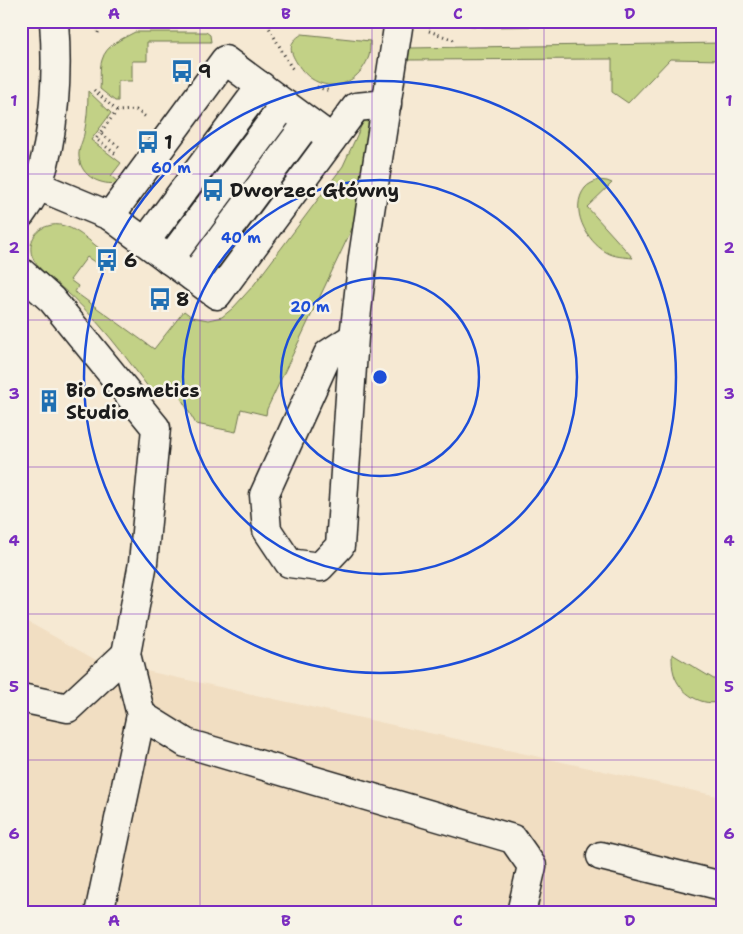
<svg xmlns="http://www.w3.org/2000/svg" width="743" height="934" font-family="'Shantell Sans',sans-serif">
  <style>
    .built { fill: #f1dec2 }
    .green { fill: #c2d186; stroke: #6f7651 }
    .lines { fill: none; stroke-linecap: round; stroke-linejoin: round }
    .minor-casing { stroke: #1c1c1c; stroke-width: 31 }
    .path { stroke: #1c1c1c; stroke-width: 3; stroke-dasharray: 1 4; stroke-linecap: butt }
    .minor { stroke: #f7f3e8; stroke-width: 28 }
    .grid { fill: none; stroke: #7b2cbf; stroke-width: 1; stroke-opacity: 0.55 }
    .ring { fill: none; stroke: #1d4ed8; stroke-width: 2.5 }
    .labels { text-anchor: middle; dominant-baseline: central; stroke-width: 5; stroke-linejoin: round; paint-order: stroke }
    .poi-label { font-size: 19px; font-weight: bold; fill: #1c1c1c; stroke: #f7f3e8; text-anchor: start }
    .centre { fill: #1d4ed8; stroke: #f7f3e8; stroke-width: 2.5 }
    .ring-label { font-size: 15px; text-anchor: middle; font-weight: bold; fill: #1d4ed8; stroke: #f7f3e8; stroke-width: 5; stroke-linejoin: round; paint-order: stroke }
    .neatline { fill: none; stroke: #7b2cbf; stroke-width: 2 }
    .grid-label { font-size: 16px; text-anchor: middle; font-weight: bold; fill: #7b2cbf }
  </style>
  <rect width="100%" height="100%" fill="#f6e9d3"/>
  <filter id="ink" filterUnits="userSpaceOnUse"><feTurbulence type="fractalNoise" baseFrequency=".02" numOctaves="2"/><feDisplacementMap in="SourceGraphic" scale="10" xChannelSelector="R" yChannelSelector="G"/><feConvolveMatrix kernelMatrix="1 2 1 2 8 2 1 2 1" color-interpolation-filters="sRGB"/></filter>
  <g filter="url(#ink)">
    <polygon class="built" points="21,618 96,660 722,797 722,913 21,913"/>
    <g class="green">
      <polygon points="419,21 722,21 722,24 485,27"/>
      <path d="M135 32H206L210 35 211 42H147V61H132V81H118V101H115L100 89C101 80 99 69 102 60 106 45 122 39 135 32Z"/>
      <path d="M302 34 370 41C370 46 370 52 369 56 356 92 316 95 297 63 289 50 288 43 302 34Z"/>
      <polygon points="722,43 722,60 670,59 628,103 612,92 612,59 407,60 409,48"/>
      <path d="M88 91 111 113 91 140 121 163 111 176 119 183C101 186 81 177 79 157 78 149 83 141 84 134 87 120 88 106 88 91Z"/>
      <path d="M367 120 370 122 357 218 267 409 266 415 241 409 236 432 196 424 175 388 154 395C126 357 97 317 60 286 51 278 36 268 32 256 28 243 35 229 48 226 68 219 89 241 104 252L96 263 87 257 70 280 78 286 75 292 154 349 184 311 192 317 208 320 222 317 233 308 253 286 343 166 363 122Z"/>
      <path d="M598 180 607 181 612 183 587 207 633 258C624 257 614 257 606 252 586 241 569 208 585 188 588 184 594 182 598 180Z"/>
      <path d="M672 654 722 684V701C703 708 679 693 674 674 672 668 672 661 672 654Z"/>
    </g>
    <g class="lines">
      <defs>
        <g id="minor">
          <polyline points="21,184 38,186 110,216 217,295 356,107 387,104"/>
          <path d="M21 214C27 205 35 195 38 184 55 135 58 73 54 21"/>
          <polyline points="110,216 225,60 332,139"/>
          <polyline points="145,242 261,86"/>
          <polyline points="169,260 285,104"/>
          <polyline points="21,272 52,300 156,428 143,563 126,654 141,715 100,909 101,913"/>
          <polyline points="193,277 308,122"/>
          <polyline points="354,337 328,354 264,495 267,530 289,563 320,567 340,546 354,337 363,257 399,21"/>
          <polyline points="21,698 68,708 126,654"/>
          <polyline points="141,715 186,743 513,839 532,866 521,913"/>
          <polyline points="601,856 722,886"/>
        </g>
      </defs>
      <use href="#minor" class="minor-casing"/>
      <g class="path">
        <polyline points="267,24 291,67 294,70"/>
        <polyline points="84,25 108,24 114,21"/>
        <polyline points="429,31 454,40"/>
        <polyline points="98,33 101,24"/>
        <polyline points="317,87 330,91"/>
        <polyline points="94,90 117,111 136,110 146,117"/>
        <polyline points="117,111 100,133 122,149"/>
        <polyline points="100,133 96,139 117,155"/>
      </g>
      <use href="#minor" class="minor"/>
    </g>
  </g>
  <path class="grid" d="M200 21V913M372 21V913M544 21V913M21 174H722M21 320H722M21 467H722M21 614H722M21 760H722"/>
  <g class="ring">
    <circle cx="380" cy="377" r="99"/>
    <circle cx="380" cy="377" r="197"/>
    <circle cx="380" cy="377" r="296"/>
  </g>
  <defs>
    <symbol id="bus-bare" viewBox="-9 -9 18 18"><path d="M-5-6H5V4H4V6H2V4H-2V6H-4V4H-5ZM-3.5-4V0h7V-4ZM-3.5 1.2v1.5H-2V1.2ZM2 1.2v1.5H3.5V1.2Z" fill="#1f6fb2" stroke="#f7f3e8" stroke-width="2.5" paint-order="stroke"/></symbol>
    <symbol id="building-bare" viewBox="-9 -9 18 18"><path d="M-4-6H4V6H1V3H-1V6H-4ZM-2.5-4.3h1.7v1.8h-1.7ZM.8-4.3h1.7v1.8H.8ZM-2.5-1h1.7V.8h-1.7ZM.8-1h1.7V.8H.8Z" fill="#1f6fb2" stroke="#f7f3e8" stroke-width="2.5" paint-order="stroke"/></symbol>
  </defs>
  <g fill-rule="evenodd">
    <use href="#bus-bare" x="166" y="55" width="32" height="32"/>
    <use href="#bus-bare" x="132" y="126" width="32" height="32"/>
    <use href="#bus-bare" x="197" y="174" width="32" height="32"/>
    <use href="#bus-bare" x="91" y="244" width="32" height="32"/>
    <use href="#bus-bare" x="144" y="283" width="32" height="32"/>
    <use href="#building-bare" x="33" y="385" width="32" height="32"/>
  </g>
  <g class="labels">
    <g class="poi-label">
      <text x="198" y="71">9</text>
      <text x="164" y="142">1</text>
      <text x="230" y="190">Dworzec Główny</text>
      <text x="124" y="260">6</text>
      <text x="176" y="299">8</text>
      <text x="66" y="390">Bio Cosmetics<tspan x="66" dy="22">Studio</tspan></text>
    </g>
  </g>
  <circle cx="380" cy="377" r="8" class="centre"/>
  <g class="ring-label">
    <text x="171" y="173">60 m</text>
    <text x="241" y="243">40 m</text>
    <text x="310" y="312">20 m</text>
  </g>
  <rect width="743" height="934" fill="none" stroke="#f7f3e8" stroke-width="55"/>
  <rect x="28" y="28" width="688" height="878" class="neatline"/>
  <g class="grid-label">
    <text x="114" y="19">A</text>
    <text x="286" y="19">B</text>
    <text x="458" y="19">C</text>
    <text x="630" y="19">D</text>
    <text x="14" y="106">1</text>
    <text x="729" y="106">1</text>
    <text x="14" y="253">2</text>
    <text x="729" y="253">2</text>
    <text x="14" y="399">3</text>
    <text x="729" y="399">3</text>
    <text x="14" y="546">4</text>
    <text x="729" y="546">4</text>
    <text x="14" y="692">5</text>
    <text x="729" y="692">5</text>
    <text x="14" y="839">6</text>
    <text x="729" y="839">6</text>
    <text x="114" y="926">A</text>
    <text x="286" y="926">B</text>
    <text x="458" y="926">C</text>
    <text x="630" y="926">D</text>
  </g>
</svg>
